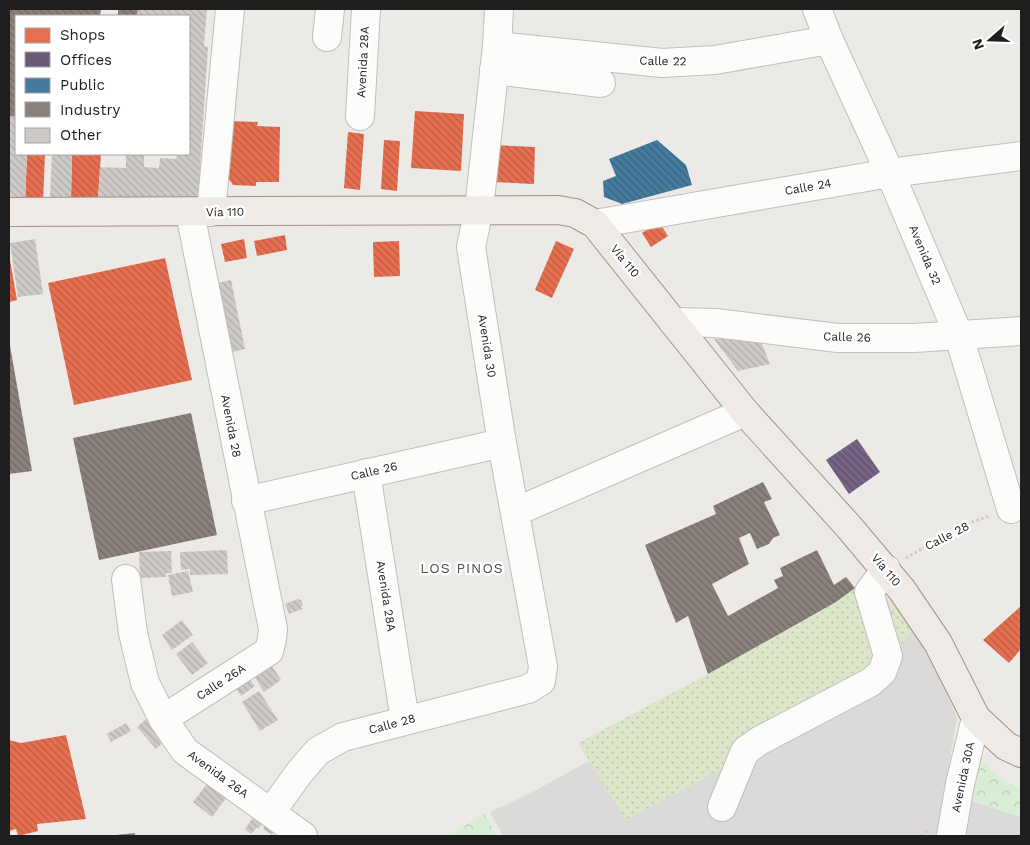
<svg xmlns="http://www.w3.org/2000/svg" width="1030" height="845" font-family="'Work Sans',sans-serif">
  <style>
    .residential { fill: #dbdad8 }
    .grass { fill: url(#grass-dots) }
    .park { fill: url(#park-crowns) }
    .shops { fill: url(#shops-back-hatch) }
    .offices { fill: url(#offices-back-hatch) }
    .public { fill: url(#public-back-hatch) }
    .industry { fill: url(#industry-back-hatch) }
    .building { fill: url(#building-back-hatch) }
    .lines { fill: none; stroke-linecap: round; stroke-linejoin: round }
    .minor-casing { stroke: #bfbfbd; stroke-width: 30 }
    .major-casing { stroke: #a09487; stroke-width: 30 }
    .path { stroke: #d5c9c8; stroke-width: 3; stroke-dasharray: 2.5 2.5; stroke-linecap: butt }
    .minor { stroke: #fcfcfb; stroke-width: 28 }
    .major { stroke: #efeae5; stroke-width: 28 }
    .labels { text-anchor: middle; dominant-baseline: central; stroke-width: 5; stroke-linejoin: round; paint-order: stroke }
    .street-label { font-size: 12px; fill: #1e1e1e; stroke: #fff }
    .neighbourhood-label { font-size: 14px; letter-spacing: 1px; fill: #515151; stroke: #fff }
  </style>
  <defs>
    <pattern id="grass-dots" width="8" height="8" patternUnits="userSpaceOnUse" patternTransform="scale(1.25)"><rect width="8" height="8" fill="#dce6c9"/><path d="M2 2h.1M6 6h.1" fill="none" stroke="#bcc5ac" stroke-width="1.8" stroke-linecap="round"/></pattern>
    <pattern id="park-crowns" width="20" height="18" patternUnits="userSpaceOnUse" patternTransform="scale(1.25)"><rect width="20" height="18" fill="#d9eed6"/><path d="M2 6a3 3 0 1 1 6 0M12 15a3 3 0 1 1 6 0" fill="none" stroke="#baccb7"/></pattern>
    <pattern id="shops-back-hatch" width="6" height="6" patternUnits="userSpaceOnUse" patternTransform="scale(1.25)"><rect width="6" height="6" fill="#e76f51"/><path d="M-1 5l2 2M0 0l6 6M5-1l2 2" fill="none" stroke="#bb5b43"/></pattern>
    <pattern id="offices-back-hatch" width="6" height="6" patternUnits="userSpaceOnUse" patternTransform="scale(1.25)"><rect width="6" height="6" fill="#6d597a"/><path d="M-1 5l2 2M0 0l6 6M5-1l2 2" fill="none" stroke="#81728a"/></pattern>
    <pattern id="public-back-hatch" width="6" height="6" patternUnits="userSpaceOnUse" patternTransform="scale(1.25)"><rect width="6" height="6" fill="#457b9d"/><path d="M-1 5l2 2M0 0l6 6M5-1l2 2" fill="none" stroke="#39647f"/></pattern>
    <pattern id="industry-back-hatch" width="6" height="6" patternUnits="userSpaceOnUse" patternTransform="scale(1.25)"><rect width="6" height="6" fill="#8a817c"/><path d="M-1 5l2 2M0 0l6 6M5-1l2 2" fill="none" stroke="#706965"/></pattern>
    <pattern id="building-back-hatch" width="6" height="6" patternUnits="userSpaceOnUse" patternTransform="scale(1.25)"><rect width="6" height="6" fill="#cdcac8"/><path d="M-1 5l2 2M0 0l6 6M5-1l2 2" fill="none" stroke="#b0adab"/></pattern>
  </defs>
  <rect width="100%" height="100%" fill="#eceae7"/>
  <polygon class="residential" points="914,628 931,654 957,718 945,787 966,799 1021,817 1021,836 503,836 490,812 527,795 589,761 626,819"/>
  <polygon class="grass" points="872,581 914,628 869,691 626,820 578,743 708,674 836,602 855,588"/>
  <g class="park">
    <polygon points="978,757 1002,779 1021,788 1021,817 966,799"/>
    <polygon points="484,814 497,836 445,836"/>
  </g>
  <g class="shops">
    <polygon points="415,111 464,114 461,171 411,168"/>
    <polygon points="230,121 258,122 257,126 280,127 279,182 256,182 256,186 233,185 226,175"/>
    <polygon points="348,132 364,134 360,190 344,188"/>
    <polygon points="384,140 400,141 397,191 381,189"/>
    <polygon points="494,145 535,147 534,184 493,182"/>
    <polygon points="27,154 45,154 43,203 25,203"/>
    <polygon points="72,154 101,154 98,199 71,198"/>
    <polygon points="659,222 668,236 651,247 642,233"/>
    <polygon points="285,235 287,250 257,256 254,241"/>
    <polygon points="244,239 247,258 225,262 221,244"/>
    <polygon points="399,241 400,276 374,277 373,242"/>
    <polygon points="556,241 574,249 552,298 535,290"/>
    <polygon points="9,254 17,300 9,302"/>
    <polygon points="165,258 192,380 74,405 48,283"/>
    <polygon points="1021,606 1021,649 1009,663 983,640"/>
    <polygon points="66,735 86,819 37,824 38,831 18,836 16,829 9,831 9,740 21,743"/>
  </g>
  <polygon class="offices" points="857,439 880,472 849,494 826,460"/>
  <polygon class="public" points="657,140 686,165 692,185 622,204 604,197 603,181 616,176 609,159"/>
  <g class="industry">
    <polygon points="9,9 101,9 100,16 16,16 16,117 9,116"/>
    <polygon points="118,9 138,9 137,16 118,16"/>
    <polygon points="9,340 32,471 9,474"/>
    <polygon points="191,413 217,535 99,560 73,438"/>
    <polygon points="763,482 772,499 764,502 780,535 773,538 769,544 757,549 750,533 739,538 749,564 712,584 728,616 778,588 774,580 783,576 780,568 817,550 834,585 846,577 855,588 836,602 708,674 688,616 676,623 645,545 716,514 713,506"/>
    <polygon points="135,833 135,836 116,836 116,835"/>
  </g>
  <g class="building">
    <polygon points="138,9 207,9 204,46 208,47 198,197 191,200 98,199 100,167 126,168 126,154 144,154 144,167 159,168 160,158 176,159 177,154 189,154 189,16 137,16"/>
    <polygon points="9,116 16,117 16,154 27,154 25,203 9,202"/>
    <polygon points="52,154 72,154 71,198 50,197"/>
    <polygon points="35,239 43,294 18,297 10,243"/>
    <polygon points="231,280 245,349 222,354 208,285"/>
    <polygon points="759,337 770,364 738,371 714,339"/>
    <polygon points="227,550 228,574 190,575 190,569 181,570 180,552"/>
    <polygon points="171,551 172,573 166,573 166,577 140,578 139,552"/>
    <polygon points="188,571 193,592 172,596 168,575"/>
    <polygon points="298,599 301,600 303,606 301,606 302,609 289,614 285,604"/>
    <polygon points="182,620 193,635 172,650 162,635"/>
    <polygon points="192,642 208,663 192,675 176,654"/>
    <polygon points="267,658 281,680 264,692 250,670"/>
    <polygon points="243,670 255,686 241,696 229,680"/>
    <polygon points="259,691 278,720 260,731 242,702"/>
    <polygon points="151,715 170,736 156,749 137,727"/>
    <polygon points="126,723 131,731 111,742 107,734"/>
    <polygon points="207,784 226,798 212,817 193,802"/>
    <polygon points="260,808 269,815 258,829 257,827 251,834 245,829"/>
    <polygon points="269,819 278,825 272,835 263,829"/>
  </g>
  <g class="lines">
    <defs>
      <g id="minor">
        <polyline points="817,9 829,40 890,173 959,336 1011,509"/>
        <polyline points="327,37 330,9"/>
        <polyline points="497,46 662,63 715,60 829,40"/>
        <polyline points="494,70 601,83"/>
        <polyline points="360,116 366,9"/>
        <polyline points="211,212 230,9"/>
        <polyline points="595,224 890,173 1021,156"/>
        <polyline points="673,322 715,323 838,338 914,338 1021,331"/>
        <polyline points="366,473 405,720"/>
        <polyline points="246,501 502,443"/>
        <polyline points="515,512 745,412"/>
        <polyline points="126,579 133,633 145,683 163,719 185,751 303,836"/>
        <polyline points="163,719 269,651 272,639 273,629 190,213"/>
        <polyline points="722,807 745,751 759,741 871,682 882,672 888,656 869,592 886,569"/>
        <polyline points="271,812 299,773 318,751 343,737 528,689 541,681 543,666 502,443 471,247 479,209 497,46 499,9"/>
        <polyline points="951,836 960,784 976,718"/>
      </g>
      <polyline id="major" points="9,212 558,210 575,213 595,224 745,412 849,527 902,590 938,643 976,718 1006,746 1021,753"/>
    </defs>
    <use href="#minor" class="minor-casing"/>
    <use href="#major" class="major-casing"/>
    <g class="path">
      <polyline points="906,558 959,527 989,516"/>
      <polyline points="922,836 928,830"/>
    </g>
    <use href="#minor" class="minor"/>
    <use href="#major" class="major"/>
  </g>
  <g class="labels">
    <g class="street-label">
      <text transform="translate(663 61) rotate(1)">Calle 22</text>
      <text transform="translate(363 62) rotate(-87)">Avenida 28A</text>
      <text transform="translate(808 187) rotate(-10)">Calle 24</text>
      <text transform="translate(225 212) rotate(-1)">Vía 110</text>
      <text transform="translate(925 255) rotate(67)">Avenida 32</text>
      <text transform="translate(625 261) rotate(51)">Vía 110</text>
      <text transform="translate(847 337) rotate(2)">Calle 26</text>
      <text transform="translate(487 346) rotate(81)">Avenida 30</text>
      <text transform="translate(231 426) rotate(79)">Avenida 28</text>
      <text transform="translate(374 471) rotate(-13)">Calle 26</text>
      <text transform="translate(947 536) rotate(-27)">Calle 28</text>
      <text transform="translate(886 570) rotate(50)">Vía 110</text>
      <text transform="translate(386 596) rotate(81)">Avenida 28A</text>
      <text transform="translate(221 682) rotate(-33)">Calle 26A</text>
      <text transform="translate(392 724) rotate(-15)">Calle 28</text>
      <text transform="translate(218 774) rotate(36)">Avenida 26A</text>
      <text transform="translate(963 777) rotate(-78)">Avenida 30A</text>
    </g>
    <g class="neighbourhood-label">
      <text x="462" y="568">LOS PINOS</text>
    </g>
  </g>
  <rect width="1030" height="845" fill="none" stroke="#1e1e1e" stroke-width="20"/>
  <rect x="15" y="15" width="175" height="140" fill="#ffffff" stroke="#a5a5a5"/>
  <rect x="25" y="28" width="25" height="15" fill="#e76f51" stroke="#a5a5a5"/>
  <text x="60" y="40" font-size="15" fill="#1e1e1e">Shops</text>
  <rect x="25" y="52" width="25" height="15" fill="#6d597a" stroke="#a5a5a5"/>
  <text x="60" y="65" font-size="15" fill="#1e1e1e">Offices</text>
  <rect x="25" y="78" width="25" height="15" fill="#457b9d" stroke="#a5a5a5"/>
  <text x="60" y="90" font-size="15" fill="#1e1e1e">Public</text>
  <rect x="25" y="102" width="25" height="15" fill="#8a817c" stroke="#a5a5a5"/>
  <text x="60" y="115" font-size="15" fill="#1e1e1e">Industry</text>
  <rect x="25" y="128" width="25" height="15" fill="#cdcac8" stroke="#a5a5a5"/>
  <text x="60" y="140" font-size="15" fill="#1e1e1e">Other</text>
  <g transform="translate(990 40) rotate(250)" stroke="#ffffff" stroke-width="4" paint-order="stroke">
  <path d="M0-4L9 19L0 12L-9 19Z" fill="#1e1e1e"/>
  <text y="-8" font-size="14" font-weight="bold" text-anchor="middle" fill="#1e1e1e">N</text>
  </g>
</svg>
